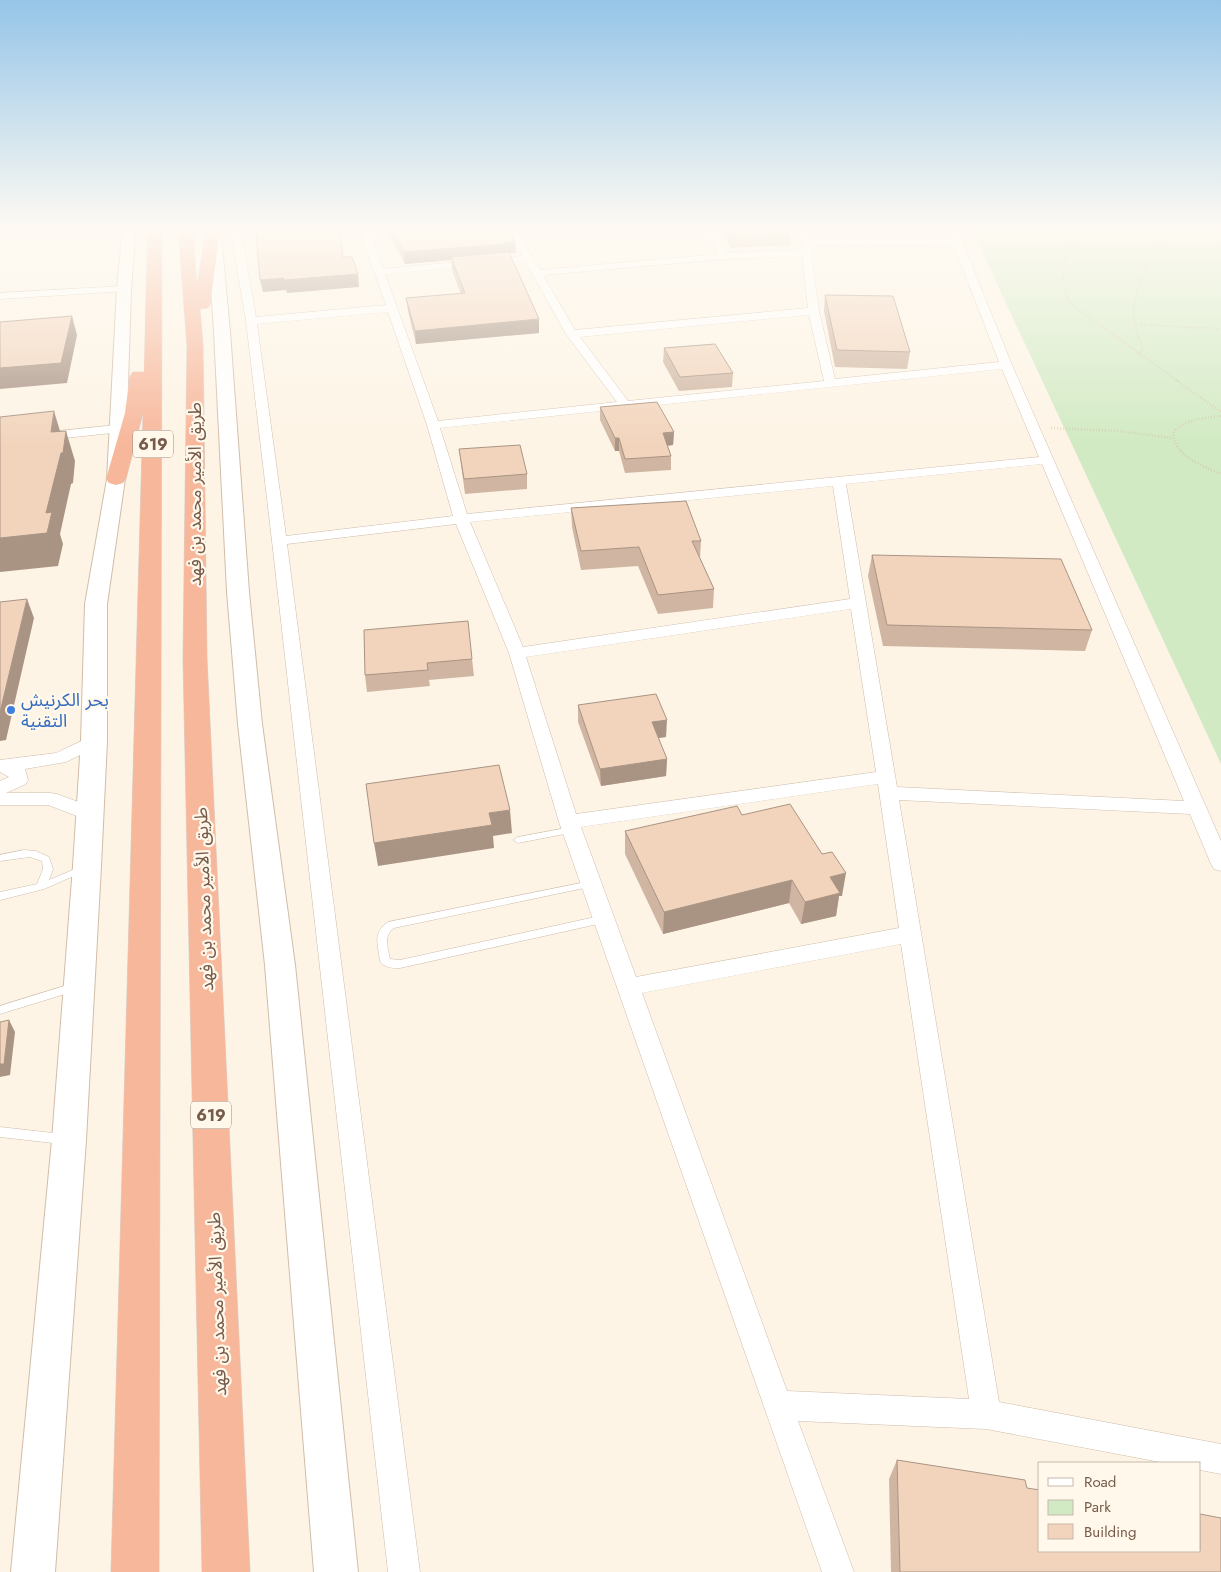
<svg xmlns="http://www.w3.org/2000/svg" width="1221" height="1572" font-family="Jost,'Noto Sans Arabic',sans-serif">
  <style>
    .green { fill: #d1eac3 }
    .lines { fill: none; stroke-linecap: round; stroke-linejoin: round }
    .lane-casing { stroke: #cebcab; stroke-width: 1 }
    .street-casing { stroke: #cebcab; stroke-width: 1 }
    .secondary-casing { stroke: #d1bda8; stroke-width: 2 }
    .highway-casing { stroke: #dbd4d0; stroke-width: 1 }
    .path-far1 { stroke: #d7b79f; stroke-width: 2; stroke-dasharray: 0.5 2; stroke-linecap: butt }
    .path { stroke: #d7b79f; stroke-width: 2.5; stroke-dasharray: 0.5 2.5; stroke-linecap: butt }
    .lane { fill: #fff; fill-rule: evenodd }
    .street { fill: #fff; fill-rule: evenodd }
    .secondary { fill: #fff; fill-rule: evenodd }
    .highway { fill: #f7b79b; fill-rule: evenodd }
    .wall { fill: #d0b6a2 }
    .shaded-wall { fill: #a99484 }
    .building { fill: #f2d4bc; stroke: #a99484 }
    .shop-dot { fill: #3f7fe0; stroke: #fff8eb; stroke-width: 2 }
    .labels { text-anchor: middle; dominant-baseline: central; stroke-width: 4.5; stroke-linejoin: round; paint-order: stroke }
    .shield { fill: #fff8eb; stroke: #9f8a7a; stroke-width: 1 }
    .shield-label { font-size: 16px; font-weight: bold; fill: #765b4a }
    .street-label { font-size: 18px; fill: #765b4a; stroke: #fff8eb }
    .shop-label { font-size: 18px; fill: #366cbe; stroke: #fff8eb; text-anchor: start }
  </style>
  <rect width="100%" height="100%" fill="#fdf4e5"/>
  <polygon class="green" points="970,226 1221,226 1221,764"/>
  <g class="lines">
    <defs>
      <g id="lane">
        <polygon points="572,827 577,830 575,832 518,843 513,840 518,837"/>
        <polygon points="24,850 36,851 49,857 53,869 49,880 82,866 85,867 87,869 85,871 44,889 0,900 0,892 37,884 43,869 42,861 30,857 0,861 0,855"/>
        <path d="M591 881 594 882 596 884 594 886 394 928C383 936 388 948 390 959L400 960 604 915 607 916 609 919 607 922 400 968C393 968 384 968 380 961 378 944 372 933 388 922Z"/>
        <polygon points="74,983 78,984 79,987 78,990 0,1014 0,1006"/>
        <polygon points="0,1127 62,1134 66,1135 68,1139 66,1143 62,1144 0,1137"/>
      </g>
      <g id="street">
        <path d="M230 226H240L256 317 386 305 358 226H368L383 269 522 256 506 226H515L540 270 719 254 703 226H712L728 253 802 250 796 226H806L808 238 952 240 947 226H956L1012 365 1221 841V871L1214 869 1211 864 1190 814 899 800 999 1402 1221 1444V1474L1200 1470V1463H1165L986 1429 798 1421 854 1572H822L559 822 509 653 456 524 287 544 420 1572H388L272 541 246 321ZM810 244 954 246 999 362 835 379 819 311ZM802 256 808 308 575 330 543 275 725 259ZM525 261 566 334 617 402 438 421 385 274ZM388 312 427 425 453 516 286 536 257 324ZM809 315 824 381 628 401 580 337ZM1002 369 1039 457 467 514 440 428ZM1042 464 1184 801 897 787 846 484ZM833 486 850 599 523 647 470 522ZM851 609 876 772 576 814 526 657ZM878 784 899 928 636 977 581 827ZM901 944 969 1399 787 1391 642 993Z"/>
        <polygon points="124,286 128,287 129,289 128,291 0,299 0,293"/>
        <polygon points="117,425 121,426 123,429 121,432 0,445 0,437"/>
        <polygon points="94,735 100,737 103,741 100,745 66,762 25,769 28,780 26,784 6,793 50,793 57,794 97,809 100,814 97,819 90,821 48,805 0,805 0,781 9,777 0,772 0,760 56,753"/>
      </g>
      <g id="secondary">
        <polygon points="123,226 136,226 131,289 125,479 107,604 107,741 101,866 86,1140 55,1572 11,1572 52,1140 73,866 81,741 85,604 107,479 117,289"/>
        <polygon points="207,226 220,226 230,332 249,592 262,724 295,965 358,1572 314,1572 265,965 238,724 227,592 214,332"/>
      </g>
      <g id="highway">
        <polygon points="148,226 162,226 159,1572 111,1572 143,413 126,479 123,483 116,485 109,483 106,479 125,413 130,376 133,372 144,372"/>
        <polygon points="178,226 192,226 197,285 206,230 211,226 218,227 220,230 210,305 208,308 200,309 203,346 207,658 250,1572 202,1572 183,658 187,346"/>
      </g>
    </defs>
    <use href="#lane" class="lane-casing"/>
    <use href="#street" class="street-casing"/>
    <use href="#secondary" class="secondary-casing"/>
    <use href="#highway" class="highway-casing"/>
    <g class="path-far1">
      <path d="M1083 226C1066 250 1054 278 1072 305L1178 381"/>
      <polyline points="1134,324 1221,329"/>
      <path d="M1138 353 1143 350C1140 341 1135 330 1134 320 1132 284 1153 254 1173 226"/>
    </g>
    <g class="path">
      <polyline points="1176,380 1221,412"/>
      <path d="M1221 416C1204 418 1188 419 1174 431 1171 455 1203 466 1221 474"/>
      <polyline points="1051,428 1118,431 1173,438"/>
    </g>
    <use href="#lane" class="lane"/>
    <use href="#street" class="street"/>
    <use href="#secondary" class="secondary"/>
    <use href="#highway" class="highway"/>
  </g>
  <g class="wall">
    <polygon points="386,226 506,226 515,242 516,253 509,253 539,333 416,344 408,311 406,298 461,294 452,270 451,260 405,264 389,234"/>
    <polygon points="718,226 779,226 791,235 790,245 731,248 723,232 723,230"/>
    <polygon points="825,295 910,352 907,369 835,367 824,311"/>
    <polygon points="664,348 733,373 732,387 679,391 663,362"/>
    <polygon points="600,407 674,432 673,445 667,446 671,456 671,470 625,473 619,451 615,451 600,420"/>
    <polygon points="459,449 527,474 527,489 465,494"/>
    <polygon points="571,508 701,541 700,558 714,589 713,608 658,614 638,566 581,570 572,527"/>
    <polygon points="872,555 1092,630 1085,651 883,646 868,576"/>
    <polygon points="364,630 472,659 474,676 429,680 430,686 367,692 365,675"/>
    <polygon points="578,705 666,737 658,738 667,759 666,776 601,786 578,722"/>
    <polygon points="742,815 842,896 839,896 836,916 801,924 789,903 663,934 625,854 625,831"/>
    <polygon points="897,1460 1027,1488 1221,1572 891,1572 889,1479"/>
  </g>
  <g class="shaded-wall">
    <polygon points="515,242 516,253 451,257 451,260 405,264 404,252"/>
    <polygon points="358,274 359,287 287,293 286,290 263,292 260,280 284,278"/>
    <polygon points="72,316 77,335 67,383 0,389 0,368"/>
    <polygon points="539,319 539,333 416,344 415,331"/>
    <polygon points="54,411 63,441 66,431 75,461 73,483 71,484 60,534 63,544 58,566 0,572 0,538 46,513 51,432"/>
    <polygon points="674,432 673,445 663,446 663,433"/>
    <rect x="615" y="438" width="4" height="13"/>
    <polygon points="27,599 34,618 6,740 0,741 0,712"/>
    <polygon points="667,720 666,737 651,739 652,722"/>
    <polygon points="667,759 666,776 601,786 600,769"/>
    <polygon points="510,810 512,833 493,836 494,848 378,866 374,843 489,813"/>
    <polygon points="846,873 842,896 839,896 836,916 801,924 805,902 830,877"/>
    <polygon points="792,880 789,903 663,934 664,912"/>
    <polygon points="9,1020 15,1032 10,1075 0,1077 0,1064"/>
  </g>
  <g class="building">
    <polygon points="328,226 339,226 343,257 352,257 358,274 284,280 284,278 260,280 256,232"/>
    <polygon points="389,226 506,226 515,242 504,243 505,244 404,252"/>
    <polygon points="726,226 779,226 791,235 732,237"/>
    <polygon points="509,252 539,319 415,331 406,298 465,293 451,257"/>
    <polygon points="825,295 893,296 910,352 837,350"/>
    <polygon points="72,316 61,363 0,368 0,322"/>
    <polygon points="715,344 733,373 680,377 664,348"/>
    <polygon points="657,402 674,432 663,433 671,456 625,459 619,438 615,438 600,407"/>
    <polygon points="54,411 51,432 66,431 63,453 61,453 46,513 52,512 47,533 0,538 0,417"/>
    <polygon points="520,445 527,474 464,479 459,449"/>
    <polygon points="686,501 701,541 692,541 714,589 658,595 639,547 581,551 571,508"/>
    <polygon points="872,555 1061,559 1092,630 887,625"/>
    <polygon points="27,599 0,712 0,602"/>
    <polygon points="468,621 472,659 427,663 428,670 365,675 364,630"/>
    <polygon points="656,694 667,720 652,722 667,759 600,769 578,705"/>
    <polygon points="499,765 510,810 489,813 492,825 374,843 366,784"/>
    <polygon points="790,804 822,854 832,852 846,873 830,877 840,893 805,902 792,880 664,912 625,831 737,806 742,815"/>
    <polygon points="9,1020 4,1064 0,1064 0,1022"/>
    <polygon points="897,1460 1025,1480 1027,1488 1040,1490 1040,1551 1200,1551 1200,1514 1221,1518 1221,1572 900,1572"/>
  </g>
  <linearGradient id="sky" x2="0" y2="1"><stop stop-color="#95c5e8"/><stop offset="0.51" stop-color="#fefaf3"/><stop offset="1" stop-color="#fefaf3" stop-opacity="0"/></linearGradient>
  <rect width="1221" height="446" fill="url(#sky)"/>
  <circle class="shop-dot" cx="11" cy="710" r="5"/>
  <g class="labels">
    <g class="shield">
      <rect x="133" y="430.5" width="40" height="27" rx="4"/>
      <rect x="191" y="1101.5" width="40" height="27" rx="4"/>
    </g>
    <g class="shield-label">
      <text x="153" y="444">619</text>
      <text x="211" y="1115">619</text>
    </g>
    <g class="street-label">
      <text transform="translate(195 494) rotate(-90)">طريق الأمير محمد بن فهد</text>
      <text transform="translate(204 899) rotate(-92)">طريق الأمير محمد بن فهد</text>
      <text transform="translate(217 1304) rotate(-92)">طريق الأمير محمد بن فهد</text>
    </g>
    <g class="shop-label">
      <text x="21" y="700">بحر الكرنيش<tspan x="21" dy="21">التقنية</tspan></text>
    </g>
  </g>
  <rect x="1038" y="1462" width="162" height="90" fill="#fff8eb" stroke="#c8b9ab"/>
  <rect x="1048" y="1478" width="25" height="8" fill="#ffffff" stroke="#c8b9ab"/>
  <text x="1084" y="1487" font-size="15" fill="#765b4a">Road</text>
  <rect x="1048" y="1500" width="25" height="15" fill="#d1eac3" stroke="#c8b9ab"/>
  <text x="1084" y="1512" font-size="15" fill="#765b4a">Park</text>
  <rect x="1048" y="1524" width="25" height="15" fill="#f2d4bc" stroke="#c8b9ab"/>
  <text x="1084" y="1537" font-size="15" fill="#765b4a">Building</text>
</svg>
